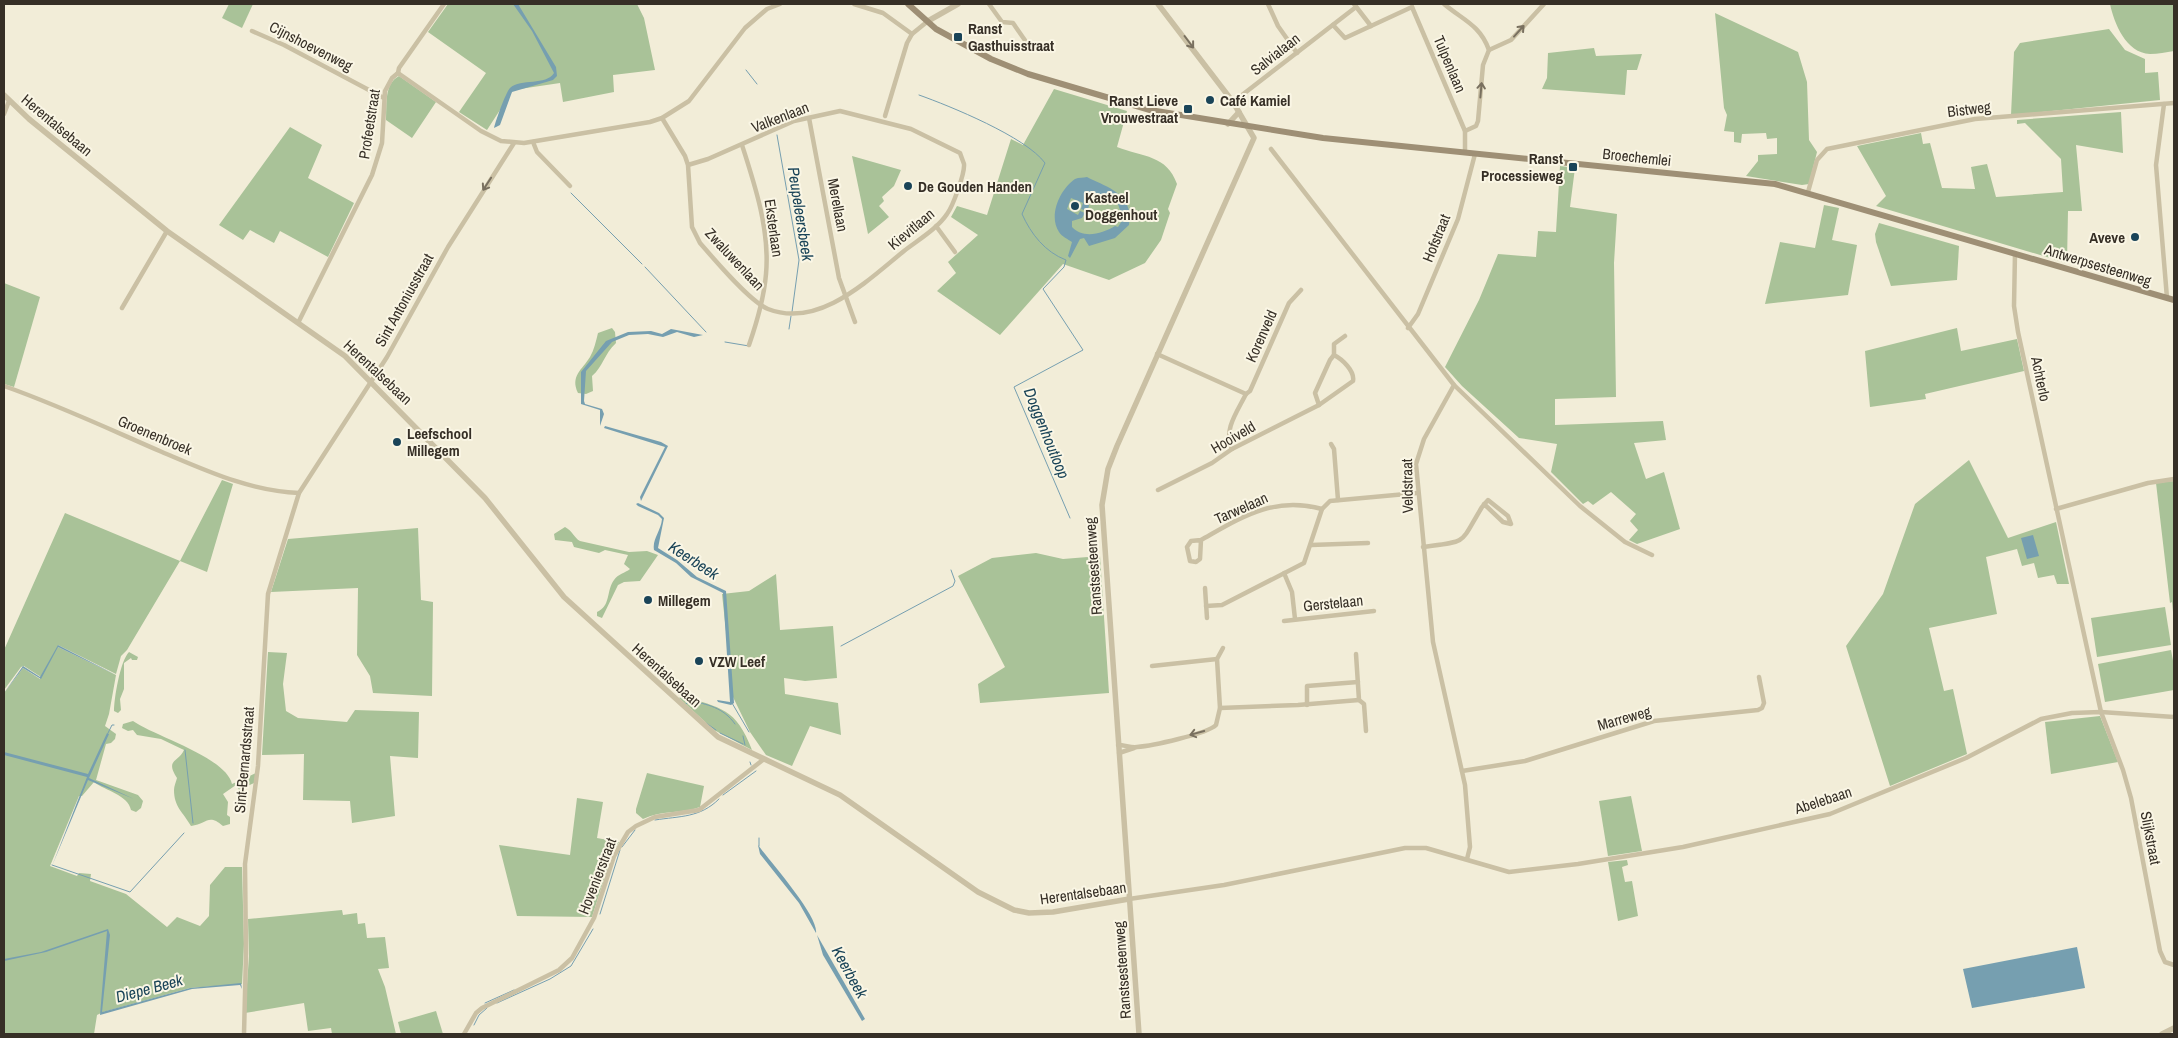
<svg xmlns="http://www.w3.org/2000/svg" width="2178" height="1038" font-family="'Archivo Narrow',sans-serif">
  <style>
    .green { fill: #a9c298 }
    .water { fill: #769fb0; fill-rule: evenodd }
    .lines { fill: none; stroke-linecap: round; stroke-linejoin: round }
    .stream { stroke: #769fb0; stroke-width: 1 }
    .minor { stroke: #cac0a4; stroke-width: 4.5 }
    .tertiary { stroke: #cac0a4; stroke-width: 5.5 }
    .secondary { stroke: #9e8f75; stroke-width: 6 }
    .oneway { stroke: #79705f }
    .poi-dot { fill: #1a4458; stroke: #faf6e5; stroke-width: 2 }
    .labels { text-anchor: middle; dominant-baseline: central; stroke-width: 4; stroke-linejoin: round; paint-order: stroke }
    .poi-label { font-size: 15px; font-weight: bold; fill: #362f26; stroke: #faf6e5; text-anchor: start }
    .street-label { font-size: 15px; fill: #362f26; stroke: #faf6e5 }
    .water-label { font-size: 16px; font-style: italic; fill: #1a4458; stroke: #faf6e5 }
  </style>
  <rect width="100%" height="100%" fill="#f2edd8"/>
  <g class="green">
    <polygon points="229,4 253,4 242,28 222,18"/>
    <polygon points="448,4 637,4 644,18 655,70 613,75 614,92 563,102 560,83 513,90 487,130 459,112 486,73 428,32"/>
    <path d="M2110 4H2174V51C2166 52 2158 54 2150 54 2126 53 2114 23 2110 4Z"/>
    <polygon points="1715,13 1798,52 1807,82 1809,140 1817,152 1809,184 1802,185 1746,176 1758,161 1758,155 1777,154 1777,138 1767,139 1766,133 1742,134 1741,143 1734,142 1734,132 1724,131 1727,115 1724,108"/>
    <polygon points="2109,29 2125,50 2145,59 2145,73 2158,72 2160,100 2011,115 2014,52 2020,43"/>
    <polygon points="1594,48 1596,56 1642,54 1637,70 1627,70 1625,95 1542,89 1547,78 1548,53"/>
    <path d="M399 76 436 102 412 138 386 120C387 104 384 84 399 76Z"/>
    <path d="M1054 89 1127 111 1117 147C1143 157 1167 155 1177 184L1168 209 1170 213 1161 240 1145 263 1109 280 1063 264 1000 335 937 291 956 273 948 262 978 235 951 217 957 206 987 215 1011 139 1023 145Z"/>
    <polygon points="2121,112 2123,153 2076,145 2082,211 2068,211 2067,263 1876,206 1886,196 1857,146 1921,133 1923,144 1930,143 1942,188 1975,189 1971,167 1987,164 1996,197 2063,192 2061,159 2025,123 2017,124 2017,120"/>
    <polygon points="290,127 322,145 308,178 354,203 328,257 280,231 274,243 250,230 243,240 219,225"/>
    <polygon points="852,156 901,170 894,186 882,197 884,201 879,206 889,217 868,234"/>
    <polygon points="1560,166 1575,168 1570,207 1617,214 1614,263 1616,397 1555,399 1555,425 1663,421 1666,440 1634,443 1646,479 1664,472 1680,529 1637,544 1629,540 1638,530 1630,521 1636,514 1611,492 1593,505 1588,501 1583,504 1551,472 1557,444 1519,438 1462,386 1445,367 1479,300 1498,254 1536,257 1538,231 1556,232"/>
    <polygon points="1824,205 1839,208 1832,240 1857,245 1848,295 1765,304 1780,242 1815,248"/>
    <polygon points="1879,223 1959,246 1957,280 1891,286 1876,242 1875,234"/>
    <polygon points="4,283 40,297 14,387 4,384"/>
    <path d="M612 328 615 332 616 343C604 354 603 367 592 376L593 391 586 394 578 393C570 376 582 370 590 357 594 350 596 341 598 333Z"/>
    <polygon points="1957,328 1961,351 2017,339 2024,371 1925,394 1926,399 1870,407 1865,351"/>
    <polygon points="1969,460 2008,538 2056,522 2069,584 2057,584 2054,575 2038,578 2034,563 2022,566 2017,549 1986,557 1997,614 1929,628 1944,691 1953,689 1967,754 1890,786 1846,646 1883,594 1915,504"/>
    <path d="M222 480 233 484 207 572 180 561 127 650 121 656 116 674 58 645V647L116 675 109 714 105 726 116 734 115 739 111 743 106 744 96 780 138 795 143 801 141 808 136 812 131 810C128 795 106 791 94 782L82 796H79L50 866 77 876 79 873 91 874 90 881 126 894 167 927 177 917 200 926 209 916 210 885 225 867H242L244 944 242 984 190 988 103 1012 97 1015 94 1034H4V693L23 668 40 679 41 677 24 666 21 667 4 690V650L65 513 180 561Z"/>
    <polygon points="2174,481 2174,612 2173,612 2172,602 2170,603 2156,483"/>
    <path d="M565 527C573 531 574 538 580 541L629 552 647 551 658 555 640 581 624 582 618 585 602 618 597 616V612C611 606 606 591 614 580 618 574 625 573 630 569L624 564 628 555 605 550 599 553 574 547 572 542 555 540 554 534Z"/>
    <polygon points="418,528 421,600 433,602 432,696 373,693 370,676 357,655 358,588 271,592 288,539"/>
    <polygon points="1036,553 1063,559 1100,556 1109,693 980,703 978,684 1005,667 958,576 992,558"/>
    <polygon points="776,574 780,630 833,626 837,678 805,681 784,678 785,694 838,703 841,735 810,726 792,766 766,755 750,732 733,697 722,594 749,591"/>
    <polygon points="2165,607 2171,645 2097,657 2091,618"/>
    <polygon points="2171,650 2174,666 2174,690 2105,702 2098,664"/>
    <path d="M129 652 138 657 137 660H132L131 658 124 663V689L120 699 121 710 118 713 114 711C114 699 120 661 129 652Z"/>
    <polygon points="268,652 287,653 283,684 286,711 298,718 347,722 355,710 419,712 418,758 390,756 395,816 352,823 350,801 303,800 304,754 262,755"/>
    <path d="M682 696C721 708 736 708 752 750L714 730 679 698Z"/>
    <polygon points="2100,716 2118,762 2051,774 2045,722"/>
    <path d="M133 721C154 736 226 757 232 784L256 773 254 783 239 790 236 785 223 794 228 802 227 815 230 817V824L223 826C208 813 207 824 191 826 183 812 174 807 174 790 174 786 176 782 177 778 165 759 178 763 184 750L161 739 137 735 133 730 128 731 122 728 123 724Z"/>
    <path d="M647 773 704 786 700 807C681 814 661 810 643 819L636 813V809Z"/>
    <polygon points="1631,796 1642,851 1608,856 1599,801"/>
    <polygon points="577,798 603,802 597,838 619,842 612,854 592,917 517,916 499,845 570,855"/>
    <polygon points="1627,860 1628,865 1622,867 1625,882 1632,881 1638,916 1618,921 1608,862"/>
    <polygon points="342,910 343,915 357,913 358,924 365,923 367,938 385,937 389,968 378,969 385,987 396,1034 332,1034 331,1028 308,1031 304,1003 245,1013 249,956 248,919"/>
    <polygon points="436,1011 443,1034 401,1034 398,1022"/>
  </g>
  <g class="water">
    <path d="M513 4H518L556 67 557 76 553 80 512 92 500 125 494 128C496 120 505 94 510 88 521 78 546 86 554 73L532 31Z"/>
    <path d="M1087 177C1104 186 1126 191 1130 214 1131 218 1129 221 1129 225L1115 238 1089 246 1084 238 1080 239 1070 258 1068 256 1072 242C1068 239 1062 237 1059 232 1048 216 1060 189 1075 179 1079 177 1083 178 1087 177ZM1091 191 1118 204 1123 219 1118 227 1115 226C1102 234 1083 239 1072 227V221L1082 218 1085 213 1080 211 1078 215 1067 209 1071 198 1083 203 1081 209 1087 211 1089 206 1086 195Z"/>
    <polygon points="671,329 703,335 694,337 677,332 663,337 648,334 629,335 612,342 586,371 584,401 585,404 602,409 604,414 600,426 600,410 581,404 581,372 606,341 628,332 651,331 662,334"/>
    <polygon points="605,426 661,442 668,446 641,501 640,497 665,447 604,428"/>
    <path d="M638 503 659 513 664 518 658 548 677 560 697 577 726 591 734 703 731 705 718 702 717 700 730 702 723 593 691 577 676 563 654 550C652 539 661 531 662 519L658 515 638 506 636 504Z"/>
    <polygon points="2033,535 2039,556 2027,559 2021,538"/>
    <polygon points="58,645 116,675 58,647 41,679 23,668 4,693 23,666 40,677"/>
    <polygon points="107,733 109,734 89,778 134,799 88,780 52,866 87,777 4,755 4,752 88,774"/>
    <path d="M758 845C768 859 819 916 816 933L799 903 760 854Z"/>
    <polygon points="108,929 110,935 102,1012 190,988 241,983 242,989 240,985 192,989 100,1015 107,931 46,952 4,961 4,959 41,952"/>
    <polygon points="817,935 865,1019 862,1021 823,955"/>
    <polygon points="2077,947 2085,988 1972,1008 1963,969"/>
  </g>
  <g class="lines">
    <g class="stream">
      <polyline points="765,4 766,4"/>
      <polyline points="746,70 757,84"/>
      <path d="M919 95C950 106 1026 137 1045 163L1022 214C1031 234 1045 252 1066 260L1064 267 1043 289 1083 350 1014 387 1070 518"/>
      <polyline points="777,135 799,260 792,312"/>
      <polyline points="571,193 642,264"/>
      <polyline points="645,267 706,332"/>
      <polyline points="789,329 791,316"/>
      <polyline points="725,342 749,346"/>
      <polyline points="841,646 953,586 955,581 951,570"/>
      <polyline points="732,703 749,732"/>
      <path d="M686 704 689 700C708 705 723 707 735 724"/>
      <polyline points="706,723 716,730"/>
      <polyline points="108,733 112,725 114,725"/>
      <polyline points="720,733 743,744"/>
      <polyline points="743,736 745,745"/>
      <polyline points="185,750 193,823"/>
      <polyline points="750,762 751,765"/>
      <polyline points="723,795 756,771"/>
      <path d="M655 820C680 816 700 818 719 799"/>
      <polyline points="759,838 759,846"/>
      <polyline points="622,847 635,830"/>
      <polyline points="52,865 130,892 184,833"/>
      <polyline points="600,914 620,850"/>
      <polyline points="485,1003 514,990"/>
      <polyline points="497,1003 550,979 571,966 593,929"/>
      <polyline points="474,1025 479,1015 487,1008"/>
    </g>
    <g class="minor">
      <polyline points="854,4 883,13 912,34"/>
      <polyline points="989,4 1002,22 1013,23 1031,49"/>
      <polyline points="1268,4 1278,26 1297,53"/>
      <polyline points="1354,4 1371,26"/>
      <path d="M1444 4C1463 20 1480 25 1489 50L1483 65 1478 121 1476 126 1465 131"/>
      <polyline points="1412,7 1465,131 1465,152"/>
      <polyline points="1333,25 1345,38 1412,7"/>
      <polyline points="252,31 284,45 384,98"/>
      <polyline points="1489,50 1511,40 1544,4"/>
      <polyline points="398,73 481,131 501,141 524,143 650,122 662,118 689,101 745,28 767,9 780,4"/>
      <polyline points="398,73 399,68 444,4"/>
      <polyline points="1233,102 1356,7"/>
      <polyline points="2164,104 2156,165 2167,298"/>
      <polyline points="4,114 9,101"/>
      <polyline points="885,116 907,43 912,34 928,21"/>
      <path d="M662 118 685 156 688 165 692 227 700 243C714 259 750 302 768 309 819 329 868 280 904 251 918 240 937 229 947 214 953 206 965 173 964 164 963 161 961 156 960 153L911 129 840 111 794 121 708 159 688 165"/>
      <polyline points="809,118 839,278 855,322"/>
      <polyline points="533,142 537,152 570,186"/>
      <path d="M742 145C755 185 770 231 766 274 764 298 757 322 749 345"/>
      <polyline points="1271,149 1454,385 1424,439 1416,464 1433,642 1465,785 1470,847 1467,859"/>
      <polyline points="1808,192 1817,160 1827,149 1975,119 2174,103"/>
      <polyline points="936,226 955,252"/>
      <polyline points="2015,253 2014,306 2018,332 2101,712 2123,770 2131,798 2160,951 2165,962 2174,965"/>
      <polyline points="122,308 167,231"/>
      <polyline points="298,323 372,175 382,143 385,91 392,78 398,73"/>
      <polyline points="1408,328 1418,314 1458,219 1475,154"/>
      <polyline points="1157,354 1246,394"/>
      <polyline points="1454,385 1580,506 1625,542 1652,555"/>
      <path d="M4 386C58 405 109 429 162 452 207 471 250 491 299 493"/>
      <polyline points="1319,405 1315,393 1330,360 1334,355"/>
      <polyline points="1331,444 1334,449 1338,500"/>
      <path d="M1232 449C1223 430 1237 412 1246 394L1250 391 1289 303 1301 290"/>
      <path d="M1158 490 1212 463 1232 449 1319 405 1353 381C1355 371 1342 359 1334 355V344L1345 336"/>
      <polyline points="2056,509 2148,483 2174,479"/>
      <path d="M1201 540 1200 559 1196 562 1190 561 1187 547 1191 541 1201 540C1242 517 1273 496 1322 509"/>
      <polyline points="1311,545 1368,543"/>
      <path d="M1423 547C1469 541 1459 545 1482 507 1484 505 1486 502 1488 500L1508 516 1511 524 1503 522 1484 504"/>
      <polyline points="1284,573 1292,592 1295,619"/>
      <polyline points="1205,588 1207,618"/>
      <polyline points="1206,606 1222,605 1304,563 1322,509 1330,501 1417,493"/>
      <polyline points="1284,621 1374,611"/>
      <polyline points="1356,654 1359,700 1364,704 1366,731"/>
      <polyline points="1152,666 1217,659"/>
      <polyline points="1307,705 1307,686 1358,682"/>
      <polyline points="1220,708 1298,705 1359,700"/>
      <path d="M1118 745C1125 745 1131 748 1137 747 1151 746 1207 734 1216 725L1220 708 1217 659 1223 648"/>
      <polyline points="1119,753 1134,748"/>
      <polyline points="1462,771 1525,761 1654,721 1758,710 1762,708 1764,703 1759,677"/>
      <polyline points="1129,899 1224,885 1405,848 1426,848 1509,872 1578,864 1683,847 1830,814 1966,758 2041,719 2072,713 2101,712 2174,717"/>
      <polyline points="244,1034 246,954 245,864 258,766 268,594 299,493 387,357 448,247 514,143"/>
      <polyline points="464,1034 476,1013 482,1008 559,970 572,958 594,918 614,856 628,832 636,826 655,817 699,810 764,759"/>
    </g>
    <g class="tertiary">
      <polyline points="928,21 958,4"/>
      <polyline points="4,95 29,119 167,231 345,356 485,498 564,597 718,737 840,795 978,892 1014,910 1029,913 1053,912 1129,899"/>
      <polyline points="1228,124 1239,112"/>
      <polyline points="1139,1034 1102,505 1108,469 1117,446 1254,138 1233,102 1158,4"/>
      <polyline points="2162,1034 2174,1028"/>
    </g>
    <polyline class="secondary" points="908,4 936,29 991,59 1028,74 1150,110 1323,138 1775,184 2174,300"/>
  </g>
  <defs><path id="oneway-shaft" d="M-6 0H5M1.5-3L5.5 0L1.5 3" fill="none" stroke-width="1.6" stroke-linecap="round" stroke-linejoin="round" transform="scale(1.25)"/></defs>
  <g class="oneway">
    <use href="#oneway-shaft" transform="translate(1519 31) rotate(-48)"/>
    <use href="#oneway-shaft" transform="translate(1189 42) rotate(53)"/>
    <use href="#oneway-shaft" transform="translate(1481 90) rotate(-85)"/>
    <use href="#oneway-shaft" transform="translate(487 184) rotate(123)"/>
    <use href="#oneway-shaft" transform="translate(1197 733) rotate(165)"/>
  </g>
  <g class="poi-dot">
    <rect x="953" y="32" width="10" height="10" rx="2.5"/>
    <circle cx="1210" cy="100" r="5"/>
    <rect x="1183" y="104" width="10" height="10" rx="2.5"/>
    <rect x="1568" y="162" width="10" height="10" rx="2.5"/>
    <circle cx="908" cy="186" r="5"/>
    <circle cx="1075" cy="206" r="5"/>
    <circle cx="2135" cy="237" r="5"/>
    <circle cx="397" cy="442" r="5"/>
    <circle cx="648" cy="600" r="5"/>
    <circle cx="699" cy="661" r="5"/>
  </g>
  <g class="labels">
    <g class="poi-label">
      <text x="968" y="28">Ranst<tspan x="968" dy="17">Gasthuisstraat</tspan></text>
      <text x="1178" y="100" text-anchor="end">Ranst Lieve<tspan x="1178" dy="17">Vrouwestraat</tspan></text>
      <text x="1220" y="100">Café Kamiel</text>
      <text x="1563" y="158" text-anchor="end">Ranst<tspan x="1563" dy="17">Processieweg</tspan></text>
      <text x="918" y="186">De Gouden Handen</text>
      <text x="1085" y="197">Kasteel<tspan x="1085" dy="17">Doggenhout</tspan></text>
      <text x="2125" y="237" text-anchor="end">Aveve</text>
      <text x="407" y="433">Leefschool<tspan x="407" dy="17">Millegem</tspan></text>
      <text x="658" y="600">Millegem</text>
      <text x="709" y="661">VZW Leef</text>
    </g>
    <g class="street-label">
      <text transform="translate(311 46) rotate(27)">Cijnshoevenweg</text>
      <text transform="translate(1275 54) rotate(-38)">Salvialaan</text>
      <text transform="translate(1450 64) rotate(67)">Tulpenlaan</text>
      <text transform="translate(1969 109) rotate(-7)">Bistweg</text>
      <text transform="translate(780 117) rotate(-21)">Valkenlaan</text>
      <text transform="translate(369 124) rotate(-81)">Profeetstraat</text>
      <text transform="translate(57 125) rotate(40)">Herentalsebaan</text>
      <text transform="translate(1637 157) rotate(6)">Broechemlei</text>
      <text transform="translate(838 205) rotate(79)">Merellaan</text>
      <text transform="translate(774 228) rotate(82)">Eksterlaan</text>
      <text transform="translate(911 229) rotate(-40)">Kievitlaan</text>
      <text transform="translate(1436 238) rotate(-68)">Hofstraat</text>
      <text transform="translate(735 259) rotate(47)">Zwaluwenlaan</text>
      <text transform="translate(2098 265) rotate(17)">Antwerpsesteenweg</text>
      <text transform="translate(404 300) rotate(-61)">Sint Antoniusstraat</text>
      <text transform="translate(1261 336) rotate(-66)">Korenveld</text>
      <text transform="translate(378 372) rotate(43)">Herentalsebaan</text>
      <text transform="translate(2041 379) rotate(78)">Achterlo</text>
      <text transform="translate(155 435) rotate(23)">Groenenbroek</text>
      <text transform="translate(1233 437) rotate(-30)">Hooiveld</text>
      <text transform="translate(1407 486) rotate(-91)">Veldstraat</text>
      <text transform="translate(1241 508) rotate(-24)">Tarwelaan</text>
      <text transform="translate(1093 566) rotate(-94)">Ranstsesteenweg</text>
      <text transform="translate(1333 603) rotate(-6)">Gerstelaan</text>
      <text transform="translate(667 675) rotate(42)">Herentalsebaan</text>
      <text transform="translate(1624 718) rotate(-16)">Marreweg</text>
      <text transform="translate(244 760) rotate(-85)">Sint-Bernardsstraat</text>
      <text transform="translate(1823 800) rotate(-18)">Abelebaan</text>
      <text transform="translate(2151 838) rotate(79)">Slijkstraat</text>
      <text transform="translate(597 876) rotate(-69)">Hovenierstraat</text>
      <text transform="translate(1083 893) rotate(-8)">Herentalsebaan</text>
      <text transform="translate(1122 970) rotate(-94)">Ranstsesteenweg</text>
    </g>
    <g class="water-label">
      <text transform="translate(801 214) rotate(81)">Peupeleersbeek</text>
      <text transform="translate(1047 433) rotate(68)">Doggenhoutloop</text>
      <text transform="translate(694 560) rotate(33)">Keerbeek</text>
      <text transform="translate(850 972) rotate(61)">Keerbeek</text>
      <text transform="translate(149 988) rotate(-15)">Diepe Beek</text>
    </g>
  </g>
  <rect width="2178" height="1038" fill="none" stroke="#362f26" stroke-width="10"/>
</svg>
